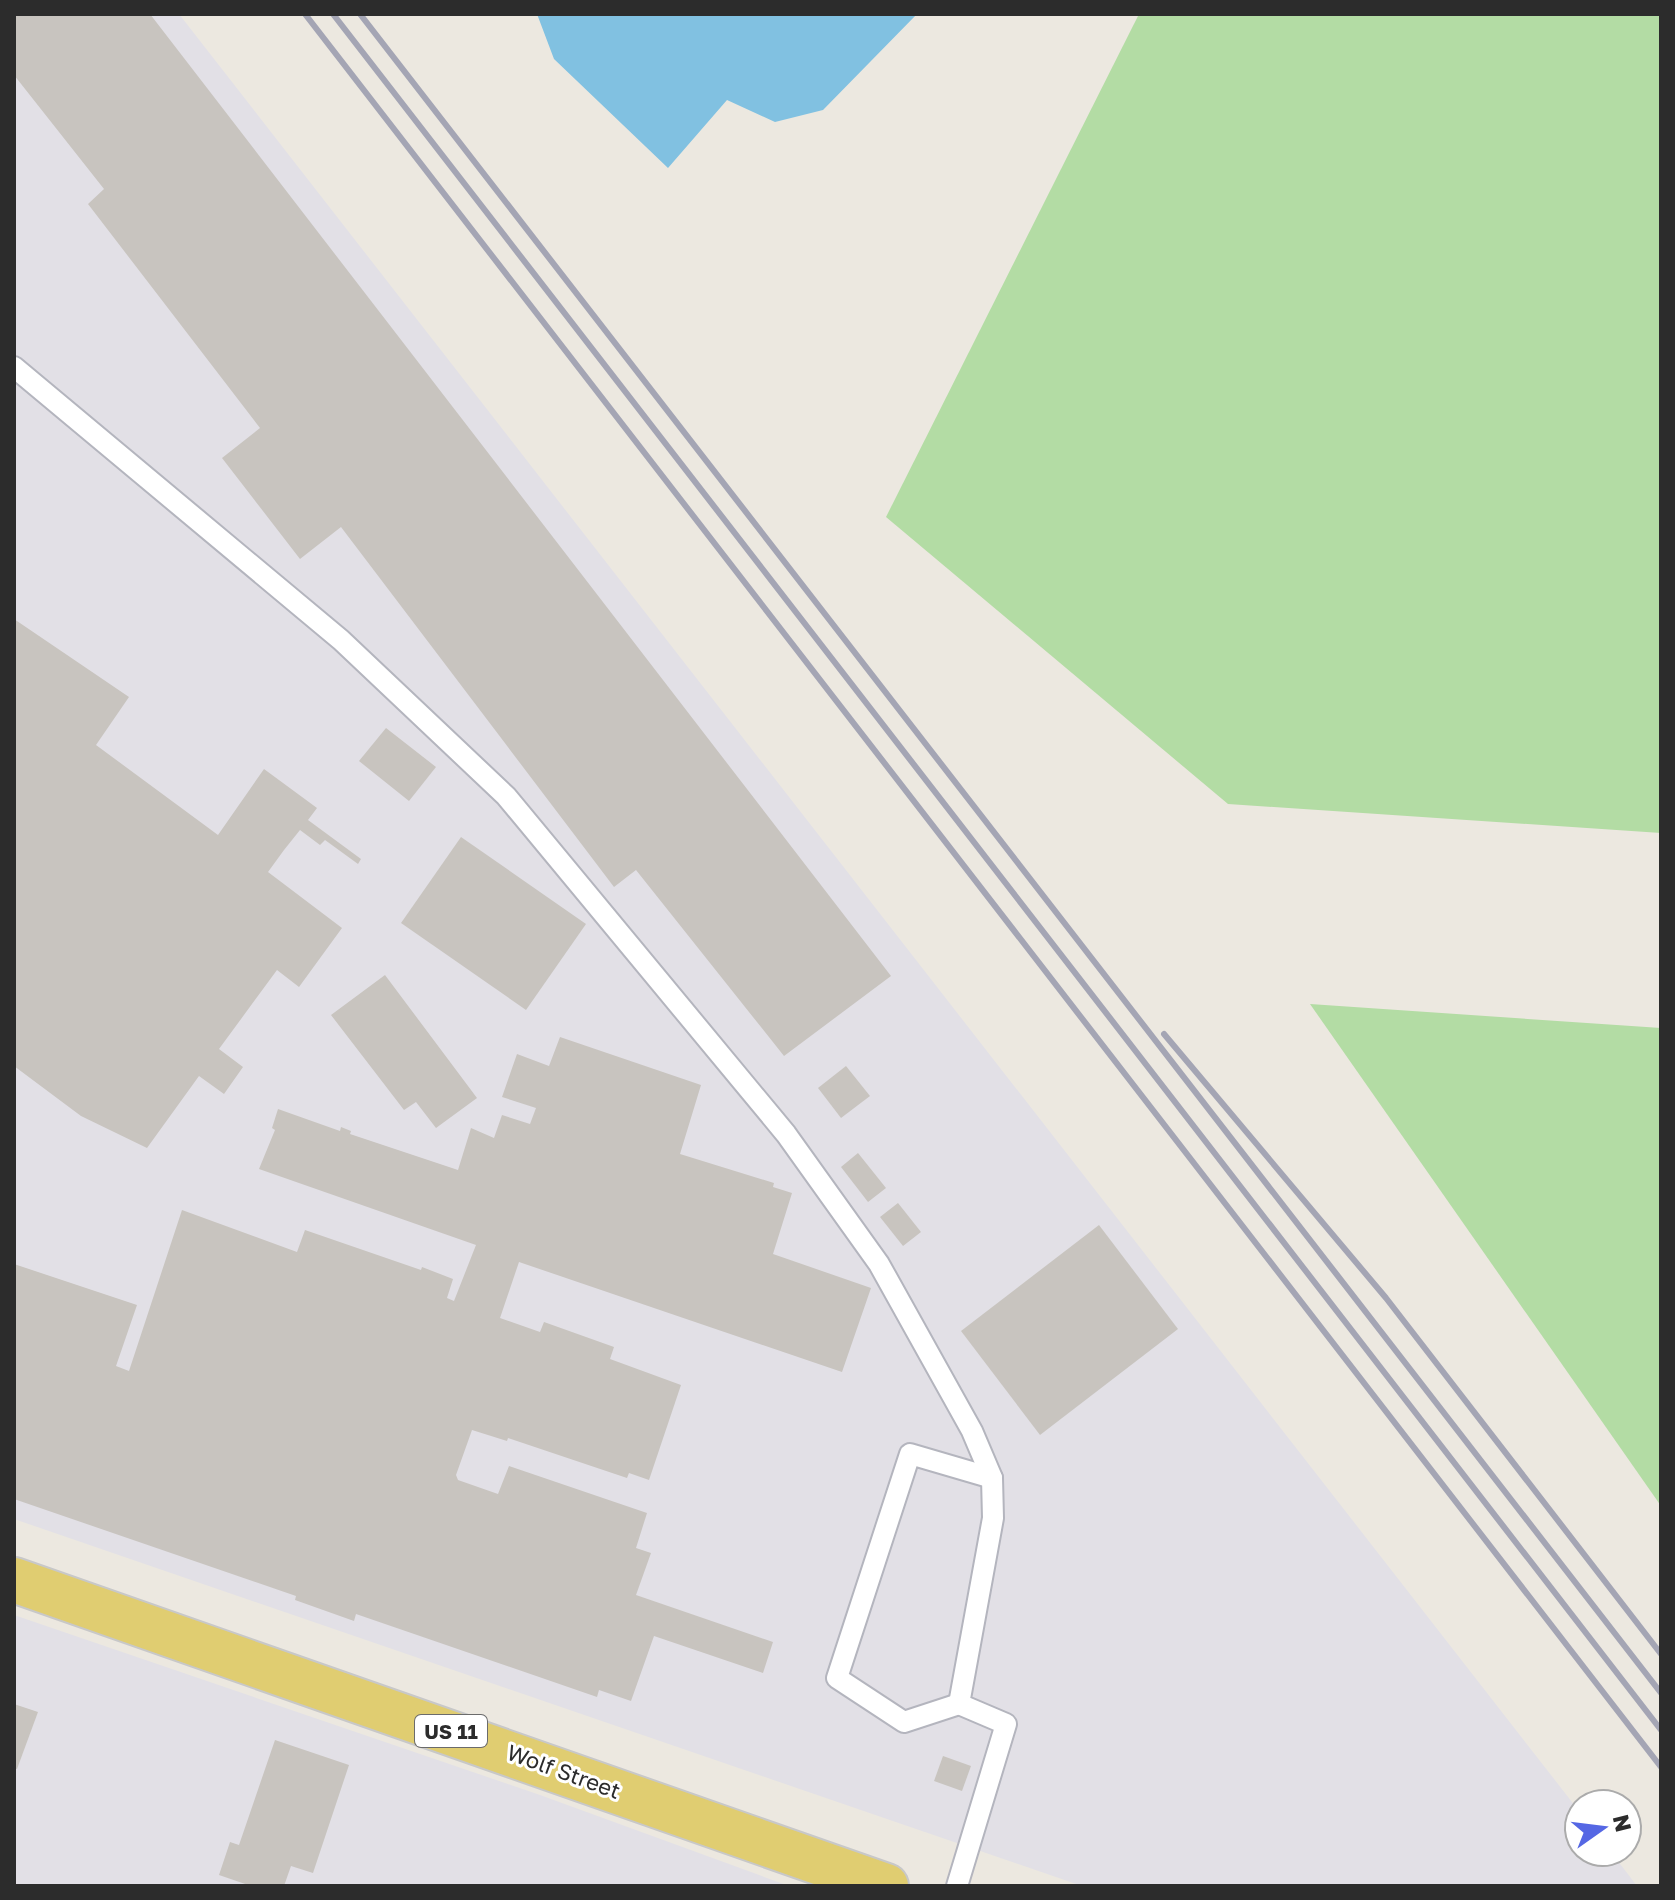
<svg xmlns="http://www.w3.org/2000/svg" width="1675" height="1900" font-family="'Golos Text',sans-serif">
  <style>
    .industrial { fill: #e2e0e6 }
    .green { fill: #b3dca4 }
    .water { fill: #81c1e1 }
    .building { fill: #c8c4bf }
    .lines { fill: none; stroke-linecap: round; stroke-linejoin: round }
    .service-casing { stroke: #b4b5be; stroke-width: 24 }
    .primary-casing { stroke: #c8c8c8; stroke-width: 48 }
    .service { stroke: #fff; stroke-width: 20 }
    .primary { stroke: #e0cd71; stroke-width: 44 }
    .rail { stroke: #a4a5b4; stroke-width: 6 }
    .labels { text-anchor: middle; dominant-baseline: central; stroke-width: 6; stroke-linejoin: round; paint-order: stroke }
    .shield { fill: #fff; stroke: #6b6b6b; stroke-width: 2 }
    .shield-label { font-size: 20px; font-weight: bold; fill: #2c2c2c }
    .street-label { font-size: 22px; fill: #2c2c2c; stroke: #fff }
  </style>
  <rect width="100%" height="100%" fill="#ece8e0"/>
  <g class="industrial">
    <polygon points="14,14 179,14 1579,1811 1579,1852 1611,1852 1637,1886 1082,1886 14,1519"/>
    <polygon points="14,1615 540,1795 789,1886 14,1886"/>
  </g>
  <g class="green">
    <polygon points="1139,14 1661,14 1661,833 1228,804 886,517"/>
    <polygon points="1310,1004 1661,1028 1661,1506"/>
  </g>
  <polygon class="water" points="537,14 917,14 823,110 775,122 727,100 668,168 554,59"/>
  <g class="building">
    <polygon points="14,14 150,14 891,976 784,1056 636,870 614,887 341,527 300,559 222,458 260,428 88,204 104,189 14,75"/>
    <polygon points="14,619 129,697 96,745 218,835 264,769 317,808 308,820 361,859 358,864 325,840 320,845 300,830 284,850 268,872 342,928 299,987 277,970 219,1049 243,1067 224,1094 199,1076 147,1148 81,1116 14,1066"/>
    <polygon points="386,728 436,767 409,801 359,761"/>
    <polygon points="461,837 586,924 526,1010 401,923"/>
    <polygon points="385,975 477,1098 436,1128 416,1102 404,1110 331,1015"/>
    <polygon points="560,1037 701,1085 680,1154 774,1183 773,1187 792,1193 773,1254 871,1288 842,1372 519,1262 500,1318 540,1332 544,1322 614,1347 610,1359 681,1385 649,1480 629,1473 627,1478 508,1438 507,1441 472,1430 456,1475 458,1480 498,1494 509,1466 647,1513 636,1548 651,1553 636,1595 773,1642 763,1673 654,1636 631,1701 599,1690 597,1697 356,1614 354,1621 295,1600 296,1596 14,1499 14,1264 137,1305 116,1366 129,1371 182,1210 297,1252 305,1230 421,1270 422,1267 453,1279 447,1298 454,1301 476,1245 259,1169 275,1130 272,1128 278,1109 340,1131 341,1127 351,1131 350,1134 458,1170 471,1128 494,1138 502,1115 530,1124 536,1108 502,1097 517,1054 549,1066"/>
    <polygon points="846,1066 870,1096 841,1118 818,1088"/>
    <polygon points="858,1153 886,1188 868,1202 841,1167"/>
    <polygon points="898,1203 921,1232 903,1246 880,1217"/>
    <polygon points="1099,1225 1178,1329 1040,1435 961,1331"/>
    <polygon points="14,1704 38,1712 17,1769 14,1768"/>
    <polygon points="275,1740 349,1765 313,1873 291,1866 284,1886 251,1886 219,1875 230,1842 239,1845"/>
    <polygon points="943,1756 971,1766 962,1791 934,1781"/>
  </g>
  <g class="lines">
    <defs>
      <g id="service">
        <polyline points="14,367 341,640 506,796 786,1134 879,1264 972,1431 992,1478 993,1518 959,1704 1006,1724 957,1886"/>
        <polyline points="959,1704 904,1722 837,1678 910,1454 992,1478"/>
      </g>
      <polyline id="primary" points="14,1580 886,1886"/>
    </defs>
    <use href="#service" class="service-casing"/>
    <use href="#primary" class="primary-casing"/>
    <use href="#service" class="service"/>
    <use href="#primary" class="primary"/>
    <g class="rail">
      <polyline points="305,14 1661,1767"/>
      <polyline points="333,14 1661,1730"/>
      <polyline points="360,14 1661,1693"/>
      <polyline points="1164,1034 1386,1298 1661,1654"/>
    </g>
  </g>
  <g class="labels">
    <rect class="shield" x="415" y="1715" width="72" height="32" rx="6"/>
    <g class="shield-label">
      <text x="451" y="1731">US 11</text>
    </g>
    <g class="street-label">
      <text transform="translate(564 1771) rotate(20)">Wolf Street</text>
    </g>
  </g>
  <rect width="1675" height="1900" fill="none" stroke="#2c2c2c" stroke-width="32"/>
  <g transform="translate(1603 1828) rotate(76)"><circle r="38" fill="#ffffff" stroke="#ababab" stroke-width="2"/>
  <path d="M0-6L14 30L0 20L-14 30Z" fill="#5567e4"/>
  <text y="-12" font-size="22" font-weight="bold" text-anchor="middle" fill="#2c2c2c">N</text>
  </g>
</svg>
